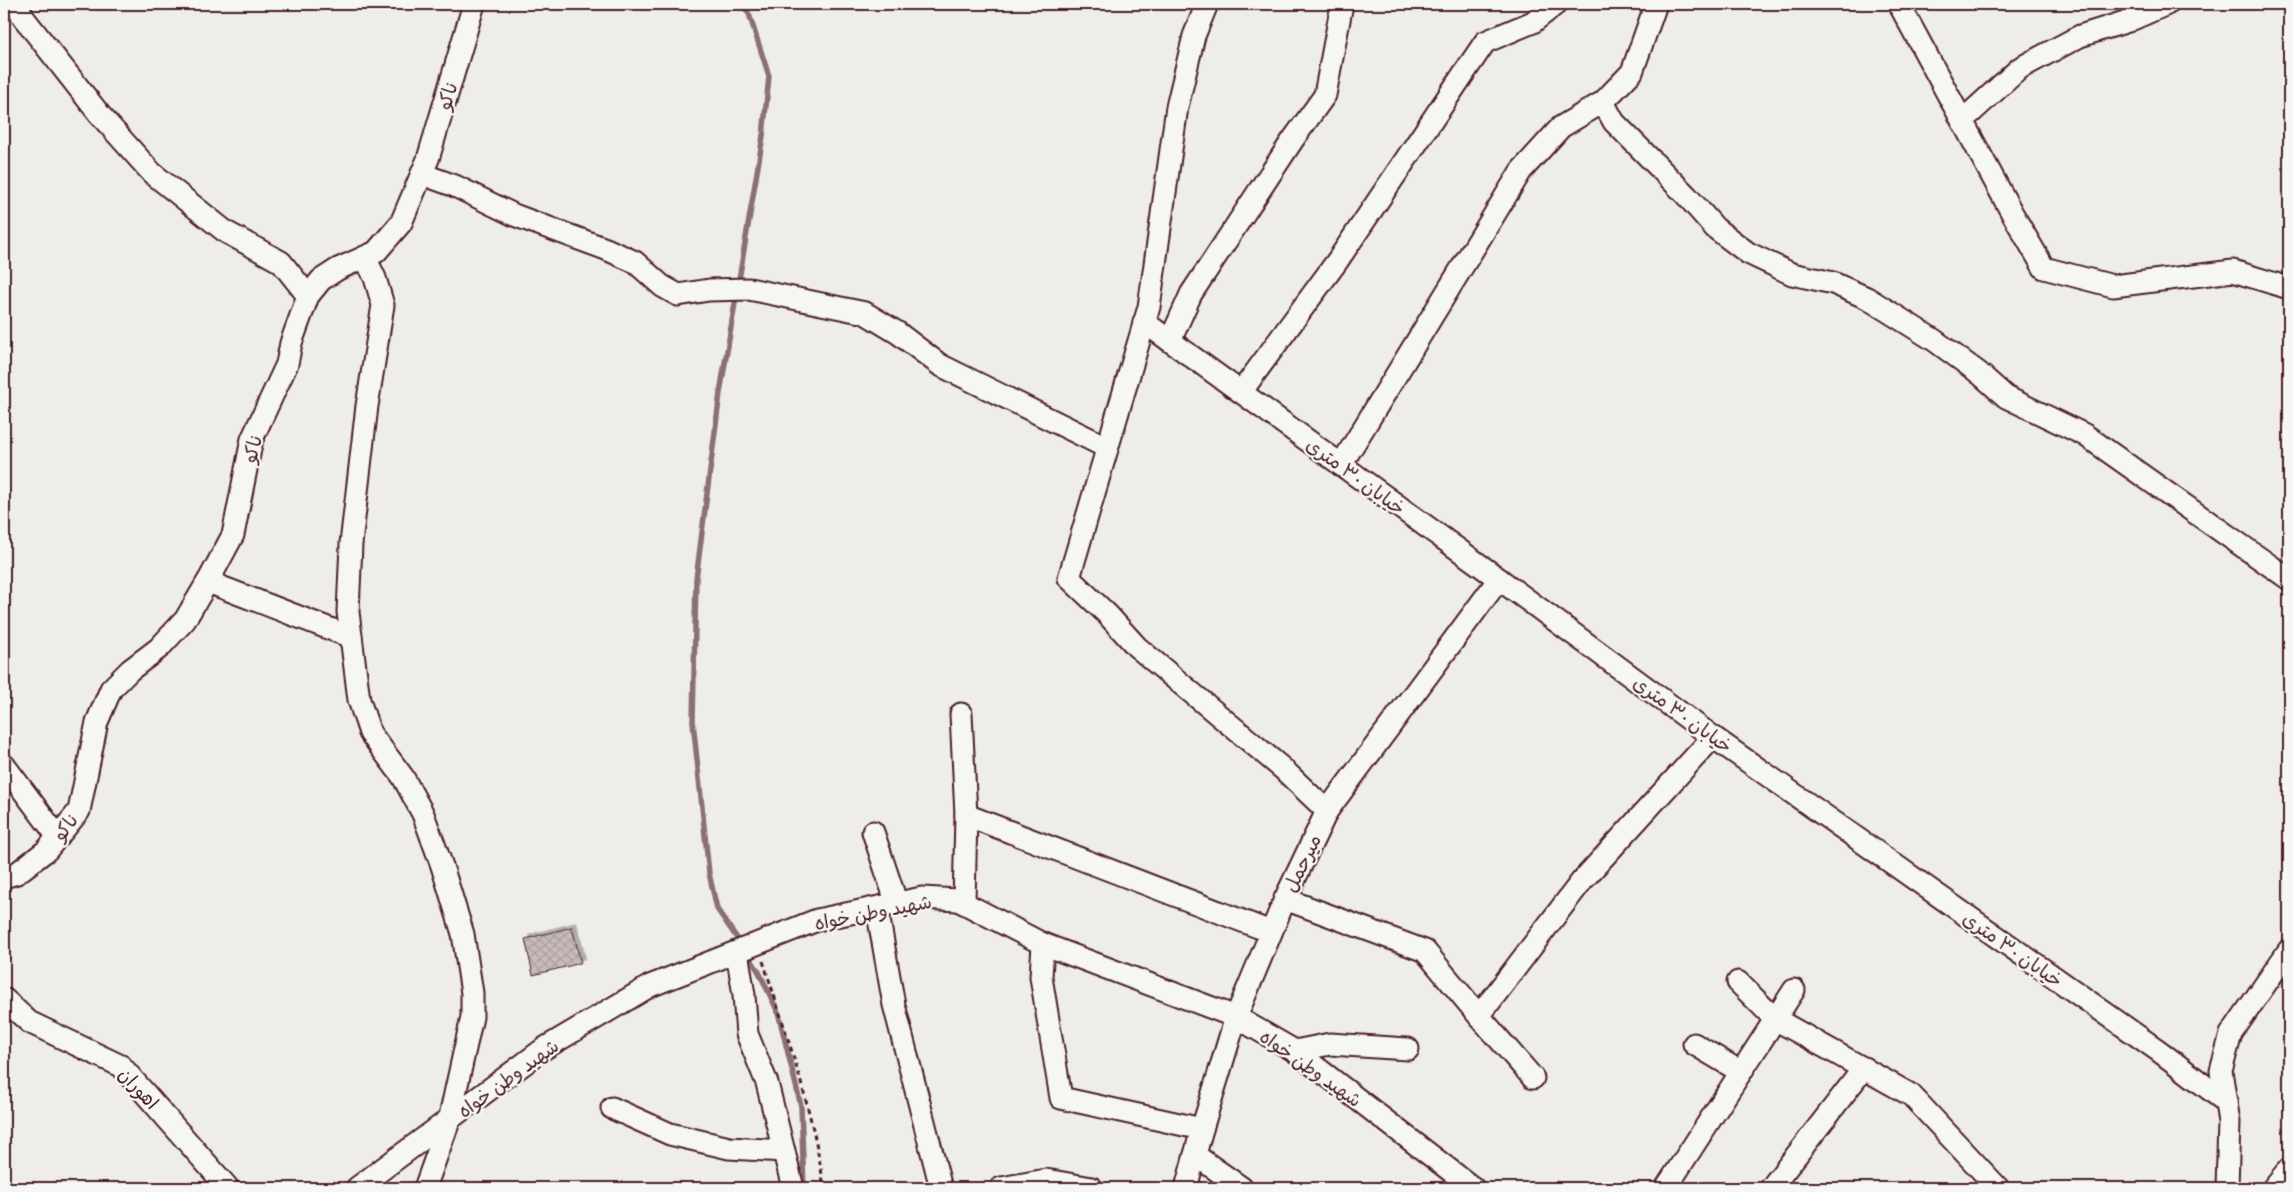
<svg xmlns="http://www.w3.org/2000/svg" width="2293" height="1192" font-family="'Patrick Hand','Playpen Sans Arabic',sans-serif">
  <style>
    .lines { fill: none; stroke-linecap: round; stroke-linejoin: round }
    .stream { stroke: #8a6f74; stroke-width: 5.5 }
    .building { fill: url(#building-cross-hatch); stroke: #4a1f2b; filter: url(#shadow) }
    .minor-casing { stroke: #4a1f2b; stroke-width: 25 }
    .path { stroke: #4a1f2b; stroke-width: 3; stroke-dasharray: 5 4; stroke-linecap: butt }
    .minor { stroke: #f6f6f2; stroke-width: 21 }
    .labels { text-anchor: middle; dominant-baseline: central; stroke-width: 4.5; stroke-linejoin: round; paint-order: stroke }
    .street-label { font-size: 19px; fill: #4a1f2b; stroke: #f6f6f2 }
  </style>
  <defs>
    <pattern id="building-cross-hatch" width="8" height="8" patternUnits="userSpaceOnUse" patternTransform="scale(1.25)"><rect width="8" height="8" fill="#c6babb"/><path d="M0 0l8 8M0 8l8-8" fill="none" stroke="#ac9fa1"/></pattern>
    <filter id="shadow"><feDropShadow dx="4.5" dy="-4.5" stdDeviation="0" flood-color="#0004"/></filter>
  </defs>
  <rect width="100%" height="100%" fill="#efedea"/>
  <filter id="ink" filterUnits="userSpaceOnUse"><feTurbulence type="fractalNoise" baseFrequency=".02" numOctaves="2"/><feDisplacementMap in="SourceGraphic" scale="10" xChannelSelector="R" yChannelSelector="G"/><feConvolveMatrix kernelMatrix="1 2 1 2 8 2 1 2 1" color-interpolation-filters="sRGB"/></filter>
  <g filter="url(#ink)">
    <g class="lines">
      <g class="stream">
        <polyline points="741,944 717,909 709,873 693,722 696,579 720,393 763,136 769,76 749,14 742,4"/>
        <polyline points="746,952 759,972 778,1012 801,1106 804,1188"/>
      </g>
    </g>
    <polygon class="building" points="572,927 581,963 533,975 525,939"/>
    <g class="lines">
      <defs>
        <g id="minor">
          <polyline points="17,4 23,17 100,115 152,173 226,232 281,262 308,296"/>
          <polyline points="1207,4 1194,36 1177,107 1149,307 1069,578 1107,614 1137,647 1283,769 1327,811"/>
          <polyline points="1899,4 2012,213 2044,268 2113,286 2233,271 2289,288"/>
          <polyline points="1603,102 1614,122 1686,195 1715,228 1748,253 1792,274 1833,283 1867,298 1934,340 1979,373 2006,397 2085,435 2289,579"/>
          <polyline points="1962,121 2020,68 2080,36 2128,21 2167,4"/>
          <polyline points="422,174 455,186 514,215 606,249 635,262 662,286 678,295 709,290 749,289 865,313 898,333 940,365 1106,447"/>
          <polyline points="365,257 375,278 383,305 367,406 351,544 348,612 359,700 370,733 403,777 423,814 442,866 463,934 472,993 472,1017 449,1121 425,1188"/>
          <polyline points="1144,322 1499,579 1713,737 2159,1051 2226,1102"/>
          <polyline points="1170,341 1191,294 1292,141 1325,95 1342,4"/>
          <polyline points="1241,392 1338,260 1485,42 1533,22 1556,4"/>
          <polyline points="1341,465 1521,171 1561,127 1603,102 1632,72 1656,4"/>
          <polyline points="208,582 351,637"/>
          <polyline points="961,714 966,815 964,903"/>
          <polyline points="4,765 58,837"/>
          <polyline points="966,815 1271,932"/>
          <polyline points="873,832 897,904"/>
          <polyline points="4,877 17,873 47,850 79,811 97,722 111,689 130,670 159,648 185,620 211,576 233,535 252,439 287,364 291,343 308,296 321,280 338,269 376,252 401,223 428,159 474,4"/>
          <polyline points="1285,899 1425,951 1479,1016"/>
          <polyline points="877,908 894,1005 941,1188"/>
          <polyline points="1043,944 1041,977 1061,1098 1202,1129"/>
          <polyline points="737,952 744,995 747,1034 767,1083 793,1188"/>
          <polyline points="1738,982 1775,1019 1911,1095 1998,1188"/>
          <polyline points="4,999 29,1022 121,1066 228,1188"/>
          <polyline points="1694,1044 1741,1072"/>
          <polyline points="1295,1051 1330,1044 1408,1049"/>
          <polyline points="1533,1078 1479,1016 1581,882 1713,737"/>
          <polyline points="612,1108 670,1134 729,1148 784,1151"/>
          <polyline points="1195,1155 1242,1188"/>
          <polyline points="357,1188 545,1048 650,986 817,920 922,898 958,900 1043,944 1236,1017 1295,1051 1473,1188"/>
          <polyline points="1001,1188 1046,1180 1092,1188"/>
          <polyline points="1186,1188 1202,1129 1236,1017 1285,899 1327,811 1499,579"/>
          <polyline points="1666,1188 1794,990"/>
          <polyline points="1771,1188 1864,1068"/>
          <polyline points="2227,1188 2229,1122 2221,1071 2231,1034 2289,950"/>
          <polyline points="2273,1188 2289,1169"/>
        </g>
      </defs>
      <use href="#minor" class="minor-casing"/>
      <path class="path" d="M763 961C787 1036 813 1110 824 1188"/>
      <use href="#minor" class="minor"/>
    </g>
  </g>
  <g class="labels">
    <g class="street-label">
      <text transform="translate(447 96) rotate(-73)">ناکو</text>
      <text transform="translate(252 449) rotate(-75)">ناکو</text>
      <text transform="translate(1356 476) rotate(36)">خیابان ۳۰ متری</text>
      <text transform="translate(1683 714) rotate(36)">خیابان ۳۰ متری</text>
      <text transform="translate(65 827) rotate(-53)">ناکو</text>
      <text transform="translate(1302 863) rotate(-64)">میرحمل</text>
      <text transform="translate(873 912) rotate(-11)">شهید وطن خواه</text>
      <text transform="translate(2013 949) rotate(35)">خیابان ۳۰ متری</text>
      <text transform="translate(1311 1068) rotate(35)">شهید وطن خواه</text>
      <text transform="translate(508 1078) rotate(-36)">شهید وطن خواه</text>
      <text transform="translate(139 1088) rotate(47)">اهوران</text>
    </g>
  </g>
  <rect width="2293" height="1192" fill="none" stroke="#f6f6f2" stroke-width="20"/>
  <rect x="10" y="10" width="2273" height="1172" fill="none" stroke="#4a1f2b" stroke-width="2" filter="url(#ink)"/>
</svg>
